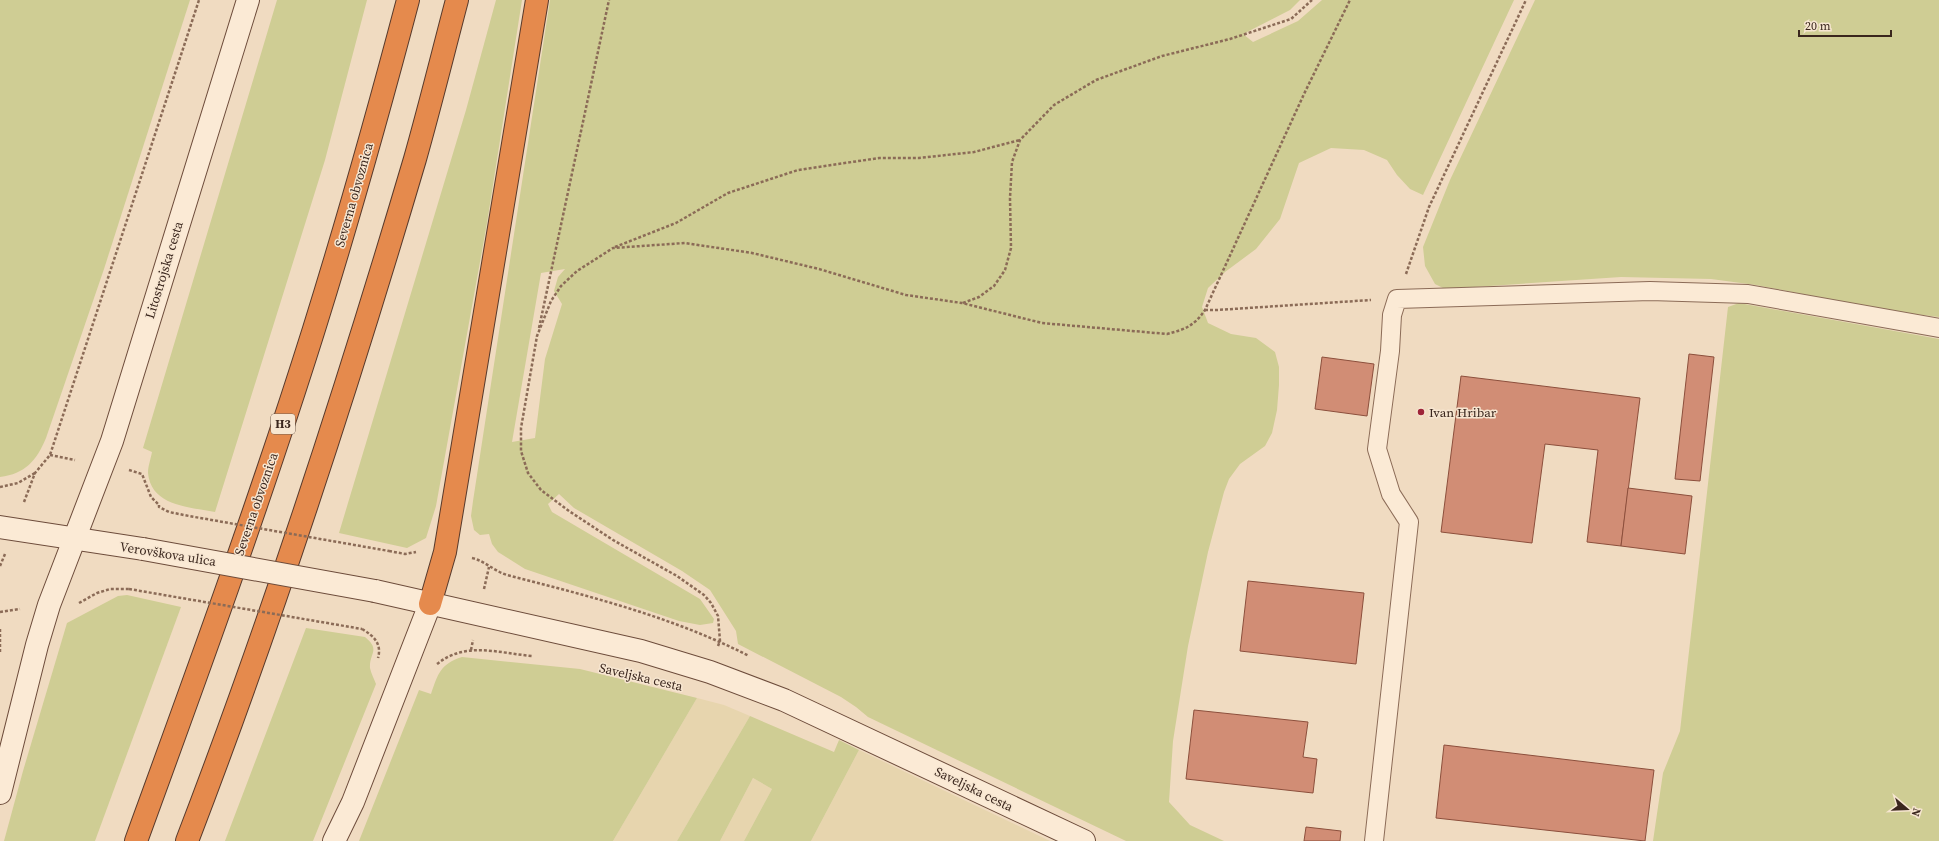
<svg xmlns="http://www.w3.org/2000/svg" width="1939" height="841" font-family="'Source Serif 4',serif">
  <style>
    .farmland { fill: #e7d5ae }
    .green { fill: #cfcd94; fill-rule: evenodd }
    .building { fill: #d18d75; stroke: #8c4f3c }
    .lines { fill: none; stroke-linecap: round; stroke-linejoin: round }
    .lane-casing { stroke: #8b6b57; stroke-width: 20 }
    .secondary-casing { stroke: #6d4c3b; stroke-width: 24 }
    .highway-casing { stroke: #583a2c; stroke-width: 24 }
    .path { stroke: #8b6b57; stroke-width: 2.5; stroke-dasharray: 3 2; stroke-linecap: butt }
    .lane { stroke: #fbead5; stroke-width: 18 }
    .secondary { stroke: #fbead5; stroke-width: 22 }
    .highway { stroke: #e58a4d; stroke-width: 22 }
    .secondary-bridge-casing { stroke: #6d4c3b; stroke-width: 24; stroke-linecap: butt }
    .path-bridge { stroke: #8b6b57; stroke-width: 2.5; stroke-dasharray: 3 2; stroke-linecap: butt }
    .secondary-bridge { stroke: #fbead5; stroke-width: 22 }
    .poi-dot { fill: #9e2438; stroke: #f7e6d1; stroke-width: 1.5 }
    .labels { text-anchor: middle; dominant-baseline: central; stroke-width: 3; stroke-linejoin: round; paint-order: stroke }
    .shield { fill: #f7e6d1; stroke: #736053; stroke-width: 1 }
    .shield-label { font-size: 12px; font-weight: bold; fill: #3a261d }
    .street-label { font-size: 13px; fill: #3a261d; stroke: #f7e6d1 }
    .poi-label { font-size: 13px; fill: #3a261d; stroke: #f7e6d1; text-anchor: start }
  </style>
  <rect width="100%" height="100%" fill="#f0dbc1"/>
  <g class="farmland">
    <polygon points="697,698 724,705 750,716 677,841 613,841"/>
    <polygon points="859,750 1050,841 811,841"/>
    <polygon points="753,778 772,789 744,841 720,841"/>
  </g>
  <g class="green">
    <path d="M0 0H190L104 269 46 438C37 460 25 474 0 477Z"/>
    <path d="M277 0H367L325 160 215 512C189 507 151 506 148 473 148 466 151 458 152 452L143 448Z"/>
    <polygon points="496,0 522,0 487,223 436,506 426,538 407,548 339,533 466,110"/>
    <path d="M550 0H1300L1290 10 1243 34 1253 42 1298 21 1322 0H1514L1423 195 1410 189 1397 175 1387 160 1364 150 1331 148 1299 163 1280 219 1256 249 1225 272 1208 288 1202 307 1208 323 1231 334 1256 338 1275 352 1279 367V385L1277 410 1272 433 1265 446 1240 464 1229 479 1224 492 1208 552 1188 646 1173 741 1169 802 1190 825 1224 841H1126L868 717 856 707 841 697 738 644 736 631 710 590 682 571 574 508 559 494 548 504 552 512 700 599 714 619 713 623 700 625 679 621 525 569 498 552 492 544 489 534 480 535 474 530 471 516 473 501ZM565 269 558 277 554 291 562 304 545 359 535 438 512 442 541 273Z"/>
    <polygon points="1535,0 1939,0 1939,317 1890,311 1756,285 1711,279 1621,277 1445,289 1435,284 1425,266 1423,247 1450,180"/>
    <polygon points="1739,303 1939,339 1939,841 1653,841 1663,773 1680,731 1728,307"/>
    <polygon points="127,595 181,607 95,841 4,841 23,771 67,623 118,596"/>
    <path d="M306 628 365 637C381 650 369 653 370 668 371 673 374 679 376 684L313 841H225Z"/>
    <path d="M462 657 580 669 697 698 613 841H359L419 690 431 694C438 674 440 664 462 657Z"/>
    <polygon points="750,716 834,752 839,740 859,750 811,841 744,841 772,789 753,778 720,841 677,841"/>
  </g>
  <g class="building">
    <polygon points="1689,354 1714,357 1700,481 1675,479"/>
    <polygon points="1322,357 1374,364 1367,416 1315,409"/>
    <polygon points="1461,376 1640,398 1621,546 1587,542 1598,450 1545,444 1532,543 1441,532"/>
    <polygon points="1628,488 1692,496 1685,554 1621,546"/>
    <polygon points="1248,581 1364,593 1356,664 1240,651"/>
    <polygon points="1194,710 1308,722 1303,757 1317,759 1313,793 1186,779"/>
    <polygon points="1444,745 1654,770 1645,841 1436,818"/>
    <polygon points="1306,827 1341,831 1340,841 1304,841"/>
  </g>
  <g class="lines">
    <defs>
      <polyline id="lane" points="1374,841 1409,522 1391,494 1377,449 1390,351 1392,315 1397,299 1650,291 1748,294 1939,328"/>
      <g id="secondary">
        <polyline points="0,527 143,549"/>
        <polyline points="375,591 641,651 710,672 784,700 1084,841"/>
        <polyline points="0,793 37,645 49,605 112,441 248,0"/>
        <polyline points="334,841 353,802 430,604"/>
      </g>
      <g id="highway">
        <polyline points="430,604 445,552 537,0"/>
        <path d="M136 841C198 671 260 501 314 329 348 220 379 110 408 0"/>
        <path d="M187 841C273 617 347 389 415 159 430 106 443 53 457 0"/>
      </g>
    </defs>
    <use href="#lane" class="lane-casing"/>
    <use href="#secondary" class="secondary-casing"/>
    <use href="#highway" class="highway-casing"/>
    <g class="path">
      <polyline points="615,247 676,223 728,193 798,170 879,158 919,158 974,152 1020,140"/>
      <polyline points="1406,274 1429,207 1526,0"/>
      <polyline points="963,303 979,297 994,286 1005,270 1011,248 1010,198 1012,162 1020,140 1054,105 1096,80 1162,56 1230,39 1291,19 1312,0"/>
      <polyline points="1205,310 1217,310 1371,300"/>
      <polyline points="539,328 609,0"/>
      <polyline points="50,455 75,460"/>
      <polyline points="129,470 142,474 151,497 159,505"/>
      <polyline points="0,487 18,483 35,473"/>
      <polyline points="24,502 35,473 50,455 199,0"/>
      <polyline points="389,551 405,554 416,552"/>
      <path d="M472 558C485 561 494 571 507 575 589 596 673 617 749 656"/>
      <polyline points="0,566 5,554"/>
      <polyline points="484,589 489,567"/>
      <polyline points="79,603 97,593 110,589 129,589"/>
      <polyline points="0,612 20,609"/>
      <polyline points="0,629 0,652"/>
      <path d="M362 629C374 636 382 644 378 658"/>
      <path d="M718 646 720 641 718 616 711 603 704 595 677 576 613 540 569 511 541 490 528 473 521 451V428L537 336 551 301 561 286 577 271 613 248 685 243 752 253 819 269 906 295 962 303 1042 323 1167 334C1186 329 1194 326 1205 310L1304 94 1350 0"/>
      <polyline points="471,650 473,640"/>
      <path d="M437 664C466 641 497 653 532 656"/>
    </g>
    <use href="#lane" class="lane"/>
    <use href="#secondary" class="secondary"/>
    <use href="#highway" class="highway"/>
    <defs>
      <polyline id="secondary-bridge" points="143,549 375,591"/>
    </defs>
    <use href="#secondary-bridge" class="secondary-bridge-casing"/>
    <g class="path-bridge">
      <polyline points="159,505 159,507 169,512 189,516 389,551"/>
      <polyline points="129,589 362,629"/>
    </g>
    <use href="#secondary-bridge" class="secondary-bridge"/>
  </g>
  <circle class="poi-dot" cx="1421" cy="412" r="4"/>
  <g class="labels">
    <rect class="shield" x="271" y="414" width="24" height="20" rx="3"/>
    <g class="shield-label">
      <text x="283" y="424">H3</text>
    </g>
    <g class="street-label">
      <text transform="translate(354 195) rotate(-74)">Severna obvoznica</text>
      <text transform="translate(164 270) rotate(-73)">Litostrojska cesta</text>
      <text transform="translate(256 504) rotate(-71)">Severna obvoznica</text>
      <text transform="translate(168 554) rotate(9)">Verovškova ulica</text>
      <text transform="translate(641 677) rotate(13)">Saveljska cesta</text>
      <text transform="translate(974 789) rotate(26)">Saveljska cesta</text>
    </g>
    <g class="poi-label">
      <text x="1429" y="412">Ivan Hribar</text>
    </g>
  </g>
  <g transform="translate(1907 809) rotate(109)" stroke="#f7e6d1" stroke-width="3" paint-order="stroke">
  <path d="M0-3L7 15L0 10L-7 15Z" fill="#3a261d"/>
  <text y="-6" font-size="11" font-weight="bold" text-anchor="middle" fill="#3a261d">N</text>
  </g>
  <path d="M1799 30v6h92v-6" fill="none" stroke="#3a261d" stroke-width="2"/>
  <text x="1805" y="30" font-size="12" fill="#3a261d" stroke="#f7e6d1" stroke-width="3" paint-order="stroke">20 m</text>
</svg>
